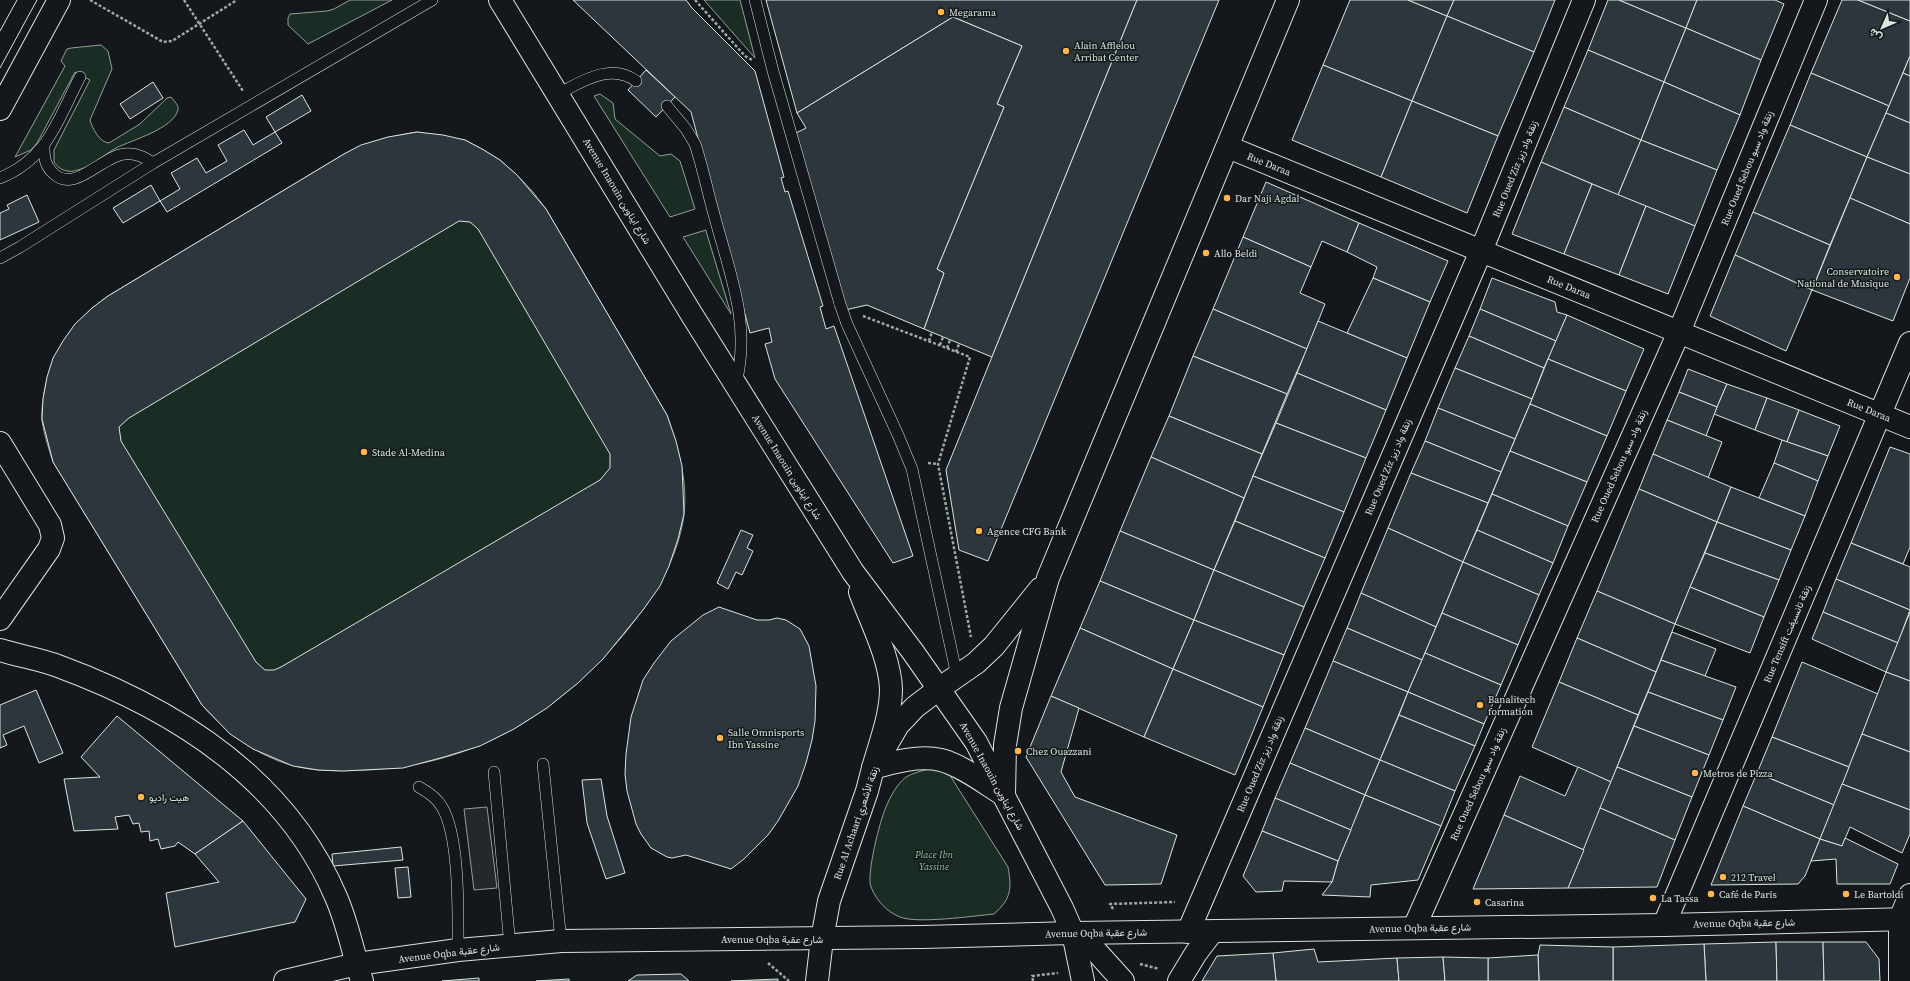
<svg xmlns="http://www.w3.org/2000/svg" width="1910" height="981" font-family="'Source Serif 4',Vazirmatn,serif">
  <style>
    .green { fill: #1a2d24; stroke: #939e99 }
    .parking { fill: #24282b; stroke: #939e99 }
    .building { fill: #2c363c; stroke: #d8e6dc; fill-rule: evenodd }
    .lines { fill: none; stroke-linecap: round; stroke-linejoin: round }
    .service-casing { stroke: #d8e6dc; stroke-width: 12 }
    .minor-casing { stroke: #d8e6dc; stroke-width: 24 }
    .tertiary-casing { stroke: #d8e6dc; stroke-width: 24 }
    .secondary-casing { stroke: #d8e6dc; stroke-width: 24 }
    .primary-casing { stroke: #d8e6dc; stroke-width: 24 }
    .path { stroke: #9da8a2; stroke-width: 2.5; stroke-dasharray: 3 2; stroke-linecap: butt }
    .service { stroke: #14181c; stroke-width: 11 }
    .minor { stroke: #14181c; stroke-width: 22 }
    .tertiary { stroke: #14181c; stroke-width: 22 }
    .secondary { stroke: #14181c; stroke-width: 22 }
    .primary { stroke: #14181c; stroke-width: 22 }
    .tram { stroke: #d8e6dc; stroke-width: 1 }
    .service-bridge-casing { stroke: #d8e6dc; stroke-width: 12; stroke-linecap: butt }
    .service-bridge { stroke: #14181c; stroke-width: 11 }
    .poi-dot { fill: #ffb74d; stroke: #14181c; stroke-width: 1.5 }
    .labels { text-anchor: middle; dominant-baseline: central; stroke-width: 3; stroke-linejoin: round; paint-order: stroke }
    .poi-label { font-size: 10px; fill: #d8e6dc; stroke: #14181c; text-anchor: start }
    .street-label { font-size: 10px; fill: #d8e6dc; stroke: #14181c }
    .park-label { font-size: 10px; font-style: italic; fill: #8ac095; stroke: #14181c }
  </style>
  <rect width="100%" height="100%" fill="#14181c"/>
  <g class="green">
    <polygon points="350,0 392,0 308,44 288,25 288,18 290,14 327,11 334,9"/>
    <polygon points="704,0 740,0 755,58"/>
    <path d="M101 45 108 51 112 69 90 120C92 128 100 143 109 143L140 124 167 98 171 97C174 101 179 105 178 110 173 129 132 140 116 148 104 155 92 166 78 170 69 173 60 171 54 162V150L90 80 75 72 37 143 31 150 15 157 65 66 61 61 67 49 71 48Z"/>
    <polygon points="600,94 613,103 615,119 660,156 671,154 680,161 695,209 670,217 594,96"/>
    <path d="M417 132 465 140 482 149 500 160 517 175 533 192 546 209 667 415C678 447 688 480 684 515 678 558 656 594 629 628 562 712 476 765 367 770 342 771 318 772 294 766 257 756 227 733 202 705L53 462C49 449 44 435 42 421 41 412 43 401 44 393 51 351 74 320 108 296L344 154C367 142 391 136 417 132Z"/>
    <polygon points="706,230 706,231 731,314 683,237"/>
    <path d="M929 769H940L949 774 1008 867C1012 889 1011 899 994 914 973 916 917 924 900 917 887 912 876 900 871 887 866 875 880 820 886 807 890 797 897 784 906 777 913 773 921 771 929 769Z"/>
  </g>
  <polygon class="parking" points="487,807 497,888 474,890 464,809"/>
  <g class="building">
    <polygon points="573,0 686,0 692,8 755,71 784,177 781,178 785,192 788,191 823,306 820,307 826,329 834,326 913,556 893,563 775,379 765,344 772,342 769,328 750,333 691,112"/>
    <polygon points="766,0 1137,0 992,357 924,329 944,273 937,269 1004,107 997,104 1022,46 953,17 797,113"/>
    <polygon points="1137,0 1219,0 988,561 959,550 946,470"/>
    <polygon points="1350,0 1408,0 1447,16 1412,101 1323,65"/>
    <polygon points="1408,0 1454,0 1447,16"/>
    <polygon points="1454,0 1555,0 1534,52 1447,16"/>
    <polygon points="1608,0 1619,0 1686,28 1664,82 1588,50"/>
    <polygon points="1619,0 1697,0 1686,28"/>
    <polygon points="1697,0 1775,0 1784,4 1761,60 1686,28"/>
    <polygon points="1842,0 1858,0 1910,21 1910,56 1889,106 1811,73"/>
    <polygon points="1858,0 1910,0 1910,21"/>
    <polygon points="1447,16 1534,52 1498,136 1412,101"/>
    <polygon points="953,17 1022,46 997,104 1004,107 937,269 944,273 924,329 867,305 845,310 796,133 806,128 797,113"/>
    <polygon points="1686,28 1761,60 1740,115 1664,82"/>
    <polygon points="1588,50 1664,82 1641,140 1564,107"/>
    <polygon points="1910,56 1910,76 1903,73"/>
    <polygon points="1323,65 1412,101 1381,177 1292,140"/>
    <polygon points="646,70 675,97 656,117 628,90"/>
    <polygon points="1811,73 1889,106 1867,157 1790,125"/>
    <polygon points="1903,73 1910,76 1910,123 1886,113"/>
    <polygon points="153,82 163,98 130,119 120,104"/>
    <polygon points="1664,82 1740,115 1717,170 1641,140"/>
    <polygon points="302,95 311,111 275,132 266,117"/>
    <polygon points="1412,101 1498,136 1467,213 1381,177"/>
    <polygon points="1564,107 1641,140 1618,195 1541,162"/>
    <polygon points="1886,113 1910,123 1910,174 1867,157"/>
    <polygon points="1790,125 1867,157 1830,245 1753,212"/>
    <polygon points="244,130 253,145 275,132 282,143 167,212 160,201 180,189 171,173 197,158 206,173 227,161 218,145"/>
    <path d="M417 132 443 135 465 140 482 149 500 160 517 175 546 209 667 415 676 441 682 466 684 514 678 539 669 566 660 586 643 610 603 659 578 683 547 708 514 729 480 746 444 757 403 768 343 771 318 770 293 766 253 749 230 734 202 705 53 462 42 419 43 399 47 377 53 358 63 341 75 324 92 308 108 296 344 154 361 145 388 137ZM459 221 470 222 478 229 610 454V468L600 480 281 667 274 670H265L256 662 121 441 119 427 129 418Z"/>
    <polygon points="1641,140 1717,170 1695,226 1618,195"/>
    <polygon points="1867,157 1910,174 1910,224 1850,198"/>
    <polygon points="1541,162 1592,184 1564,254 1512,234"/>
    <polygon points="1266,182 1359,223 1347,252 1322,241 1311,267 1243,237"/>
    <polygon points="1592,184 1646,206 1619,275 1564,254"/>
    <polygon points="151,185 160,201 123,223 113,208"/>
    <polygon points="27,195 39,222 0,240 0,213 9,209 7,205"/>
    <polygon points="1850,198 1910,224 1910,278 1893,321 1812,290"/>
    <polygon points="1646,206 1695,226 1668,294 1619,275"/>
    <polygon points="1753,212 1830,245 1812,290 1735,255"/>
    <polygon points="1359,223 1448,261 1430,302 1373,278 1377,267 1347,252"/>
    <polygon points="1243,237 1311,267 1300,293 1325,304 1307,349 1213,309"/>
    <polygon points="1735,255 1812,290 1786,351 1710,316"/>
    <polygon points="1373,278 1430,302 1407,358 1347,333"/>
    <polygon points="1492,278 1555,302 1557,312 1567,315 1556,341 1480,309"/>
    <polygon points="1213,309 1307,349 1287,394 1193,356"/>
    <polygon points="1480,309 1556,341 1544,368 1469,336"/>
    <polygon points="1567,315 1644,349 1626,391 1548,359"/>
    <polygon points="1318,321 1407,358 1386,410 1297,373"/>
    <polygon points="1469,336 1544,368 1532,399 1455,368"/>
    <polygon points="1193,356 1287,394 1262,454 1169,416"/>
    <polygon points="1548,359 1626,391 1607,436 1530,404"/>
    <polygon points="1455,368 1532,399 1515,439 1438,408"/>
    <polygon points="1688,369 1727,384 1717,407 1679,392"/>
    <polygon points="1297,373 1386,410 1366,458 1276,423"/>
    <polygon points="1727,384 1767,398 1755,430 1714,414"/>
    <polygon points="1679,392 1717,407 1706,436 1667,420"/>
    <polygon points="1767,398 1799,410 1787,442 1755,430"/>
    <polygon points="1530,404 1607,436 1587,482 1510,451"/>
    <polygon points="1438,408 1515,439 1501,472 1425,441"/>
    <polygon points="1799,410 1840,426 1828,456 1787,442"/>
    <polygon points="1169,416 1262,454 1244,498 1151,457"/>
    <polygon points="1667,420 1722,442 1708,478 1653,454"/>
    <polygon points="1276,423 1366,458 1344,512 1253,476"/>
    <polygon points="1782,440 1828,456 1818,481 1774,463"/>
    <polygon points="1425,441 1501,472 1488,503 1411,473"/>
    <polygon points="1890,447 1910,454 1910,547 1903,564 1851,543"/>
    <polygon points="1510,451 1587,482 1568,526 1492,494"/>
    <polygon points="1653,454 1731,487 1717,522 1639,489"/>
    <polygon points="1151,457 1244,498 1214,570 1120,531"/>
    <polygon points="1774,463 1818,481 1805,516 1759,498"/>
    <polygon points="1411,473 1488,503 1463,562 1388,528"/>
    <polygon points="1253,476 1344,512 1325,558 1235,521"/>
    <polygon points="1731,487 1805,516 1791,550 1717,522"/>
    <polygon points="1639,489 1717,522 1675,624 1597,591"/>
    <polygon points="1492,494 1568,526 1553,563 1477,530"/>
    <polygon points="1235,521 1325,558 1304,607 1214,570"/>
    <polygon points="1717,522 1791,550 1779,580 1705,553"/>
    <polygon points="1388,528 1463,562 1436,627 1361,593"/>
    <polygon points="741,530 753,535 747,548 753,551 742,575 736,572 728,589 717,583"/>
    <polygon points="1477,530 1553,563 1539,595 1463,562"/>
    <polygon points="1120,531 1214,570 1194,620 1100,581"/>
    <polygon points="1851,543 1910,567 1910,610 1836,579"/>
    <polygon points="1705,553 1779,580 1764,617 1690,587"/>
    <polygon points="1463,562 1539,595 1518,645 1442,613"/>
    <polygon points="1214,570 1304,607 1284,655 1194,620"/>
    <polygon points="1836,579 1910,610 1898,643 1823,612"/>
    <polygon points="1100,581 1194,620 1173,669 1080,628"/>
    <polygon points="1690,587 1764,617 1750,653 1675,624"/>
    <polygon points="1597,591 1675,624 1656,672 1577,638"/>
    <polygon points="1361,593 1436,627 1422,660 1347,628"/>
    <polygon points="719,607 757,620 769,620 777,618 786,620 800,629 809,646 816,686 815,721 812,740 806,763 798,786 778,821 768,835 744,859 731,869 686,855 672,858 667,857 651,848 641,834 636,824 627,791 625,774 626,754 631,717 643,680 654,663 671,641 703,615"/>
    <polygon points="1823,612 1898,643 1886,672 1812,639"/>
    <polygon points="1910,612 1910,681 1886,672"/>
    <polygon points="1442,613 1518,645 1501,685 1425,653"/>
    <polygon points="1194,620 1284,655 1263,707 1173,669"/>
    <polygon points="1080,628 1173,669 1144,737 1051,696"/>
    <polygon points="1347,628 1422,660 1408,692 1333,661"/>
    <polygon points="1672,632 1716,649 1705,676 1661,660"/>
    <polygon points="1577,638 1656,672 1638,715 1559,682"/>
    <polygon points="1425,653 1501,685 1484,724 1408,692"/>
    <polygon points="1661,660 1736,687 1723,720 1648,692"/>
    <polygon points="1333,661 1408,692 1380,760 1305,728"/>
    <polygon points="1802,662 1878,694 1849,767 1772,737"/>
    <polygon points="1173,669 1263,707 1235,775 1144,737"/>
    <polygon points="1886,672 1910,681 1910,752 1862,734"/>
    <polygon points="1559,682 1638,715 1611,782 1532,747"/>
    <polygon points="36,690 63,753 39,763 24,726 3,735 7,745 0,748 0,705"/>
    <polygon points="1408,692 1484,724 1475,746 1399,715"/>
    <polygon points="1648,692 1723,720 1709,755 1634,726"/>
    <polygon points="1051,696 1079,708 1061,772 1075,797 1177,835 1161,884 1105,885 1026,757"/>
    <polygon points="1399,715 1475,746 1455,791 1380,760"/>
    <polygon points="117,716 243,821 195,854 178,842 175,846 161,849 158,839 150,841 149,831 141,832 139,823 133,824 129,815 115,817 118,829 74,831 64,779 100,777 81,757"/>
    <polygon points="1634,726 1709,755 1692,797 1617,767"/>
    <polygon points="1305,728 1380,760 1365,795 1290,763"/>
    <polygon points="1862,734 1910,752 1910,810 1842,784"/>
    <polygon points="1772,737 1849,767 1834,805 1757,773"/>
    <polygon points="1380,760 1455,791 1441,826 1365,795"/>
    <polygon points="1290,763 1365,795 1351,830 1275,798"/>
    <polygon points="1578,767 1611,782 1584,850 1504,815 1520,776 1565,796"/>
    <polygon points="1617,767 1692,797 1675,840 1600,808"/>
    <polygon points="1757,773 1834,805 1820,839 1743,806"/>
    <polygon points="601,779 607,816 625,873 606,879 587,823 582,780"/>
    <polygon points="1842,784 1910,810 1910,834 1902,853 1850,827 1842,846 1820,839"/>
    <polygon points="1365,795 1441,826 1418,880 1371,885 1370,897 1322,895 1332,882 1338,861"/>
    <polygon points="1275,798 1351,830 1338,861 1262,831"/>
    <polygon points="1743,806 1820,839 1805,876 1798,884 1711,885"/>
    <polygon points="1600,808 1675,840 1657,887 1568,888"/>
    <polygon points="1504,815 1584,850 1568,888 1473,889"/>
    <polygon points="243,821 306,899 295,922 175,947 166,893 219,882 195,854"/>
    <polygon points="1262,831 1338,861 1332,882 1284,881 1282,891 1256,892 1243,876"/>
    <polygon points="1845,838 1898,864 1890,884 1837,884 1836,859 1811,861 1820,839 1842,846"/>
    <polygon points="401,847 403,860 333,866 332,854"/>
    <polygon points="408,867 411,897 398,898 395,868"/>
    <polygon points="1776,942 1777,981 1706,981 1704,944"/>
    <polygon points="1776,942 1823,942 1824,981 1777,981"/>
    <polygon points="1823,942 1866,942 1879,959 1880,981 1824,981"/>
    <polygon points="1704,944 1706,981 1613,981 1613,947"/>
    <polygon points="1540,945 1613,947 1613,981 1539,981 1538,955"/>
    <polygon points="1314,949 1318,962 1397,958 1399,981 1276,981 1273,953"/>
    <polygon points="1273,953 1276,981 1202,981 1217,956"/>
    <polygon points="1538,955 1539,981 1488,981 1488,958"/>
    <polygon points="1443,957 1445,981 1399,981 1397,958"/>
    <polygon points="1443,957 1488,958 1488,981 1445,981"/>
    <polygon points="681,974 689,981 628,981 637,975"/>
    <polygon points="479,978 479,981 442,981"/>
    <polygon points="569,979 569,981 536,981"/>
    <polygon points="778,979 778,981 731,981"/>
  </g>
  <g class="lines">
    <defs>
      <g id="service">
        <polyline points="755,0 773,71 840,304"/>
        <path d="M558 94C581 82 611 62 636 81"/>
        <path d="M667 106 686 129 695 144C703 168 708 194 715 218 730 274 751 325 736 383"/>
        <path d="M44 147C44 157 45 165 52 172 74 196 102 155 125 154 136 153 144 157 153 163"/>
        <path d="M0 178C48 159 58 119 80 77"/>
        <polyline points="0,258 20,247 153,163 432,0"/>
        <polyline points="847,324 898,435 912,469 957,676"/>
        <polyline points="543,764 561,941"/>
        <polyline points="494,772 510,946"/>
        <path d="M419 787C428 792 437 798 442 807 460 837 458 914 458 950"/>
      </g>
      <g id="minor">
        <polyline points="1228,147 1910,427"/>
        <polyline points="0,443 50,525 53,538 49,549 0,619"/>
        <path d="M0 650C19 656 39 659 58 666 175 709 286 779 336 897 348 924 353 953 362 981"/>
        <polyline points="1664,925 1910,343"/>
        <polyline points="1414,928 1679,332 1816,0"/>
        <polyline points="1188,932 1481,251 1584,0"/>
        <polyline points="1073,933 1664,925 1910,919"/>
        <polyline points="817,981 822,939 829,901 867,791 873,768 898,725 915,707 940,688"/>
        <polyline points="1900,981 1900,919 1910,895"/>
      </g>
      <g id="tertiary">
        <polyline points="940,688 976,663 994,646 1040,589"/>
        <polyline points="1004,795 1005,745 1011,708 1048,578 1288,0"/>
        <polyline points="285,981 357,964 458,950 561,941 922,937 1073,933"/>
      </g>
      <g id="secondary">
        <polyline points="500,0 692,315 853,572 913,652 976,742 1062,908 1073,933 1083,981"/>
        <path d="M860 592C871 622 890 658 891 689 891 715 880 743 873 768 894 762 919 755 941 760 961 765 986 784 1004 795"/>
        <polyline points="1073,933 1095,950 1123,981"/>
        <polyline points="1179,981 1196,953 1212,932"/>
      </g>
      <polyline id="primary" points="0,109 59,0"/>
    </defs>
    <use href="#service" class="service-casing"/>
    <use href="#minor" class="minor-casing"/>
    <use href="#tertiary" class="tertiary-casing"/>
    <use href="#secondary" class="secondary-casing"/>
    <use href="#primary" class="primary-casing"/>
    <g class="path">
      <polyline points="90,0 163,42 172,41 237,0"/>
      <polyline points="184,0 243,91"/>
      <polyline points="695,0 745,56 752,60"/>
      <polyline points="863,316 970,357 938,464 971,637"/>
      <polyline points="929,341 932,332"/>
      <polyline points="940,345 943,337"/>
      <polyline points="947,348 950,340"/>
      <polyline points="956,352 959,344"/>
      <polyline points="928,463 938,464"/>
      <polyline points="1113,909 1110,904 1175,902"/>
      <polyline points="768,963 789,981"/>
      <polyline points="1140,964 1159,969"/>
      <polyline points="1033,981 1032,976 1058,973"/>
    </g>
    <use href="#service" class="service"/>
    <use href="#minor" class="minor"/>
    <use href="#tertiary" class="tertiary"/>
    <use href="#secondary" class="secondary"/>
    <use href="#primary" class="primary"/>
    <g class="tram">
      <polyline points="0,31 17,0"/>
      <polyline points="0,68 37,0"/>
    </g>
    <defs>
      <polyline id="service-bridge" points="840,304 847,324"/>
    </defs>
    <use href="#service-bridge" class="service-bridge-casing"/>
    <use href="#service-bridge" class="service-bridge"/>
  </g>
  <g class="poi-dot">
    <circle cx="941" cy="12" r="4"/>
    <circle cx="1066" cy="51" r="4"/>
    <circle cx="1227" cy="198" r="4"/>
    <circle cx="1206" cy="253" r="4"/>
    <circle cx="1897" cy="277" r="4"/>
    <circle cx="364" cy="452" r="4"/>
    <circle cx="979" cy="531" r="4"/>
    <circle cx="1480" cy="705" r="4"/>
    <circle cx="720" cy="738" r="4"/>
    <circle cx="1018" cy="751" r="4"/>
    <circle cx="1695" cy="773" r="4"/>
    <circle cx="141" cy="797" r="4"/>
    <circle cx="1723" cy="877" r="4"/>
    <circle cx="1711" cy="894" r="4"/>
    <circle cx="1846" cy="894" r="4"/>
    <circle cx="1653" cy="898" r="4"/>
    <circle cx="1477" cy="902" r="4"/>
  </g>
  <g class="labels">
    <g class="poi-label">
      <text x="949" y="12">Megarama</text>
      <text x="1074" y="45">Alain Afflelou<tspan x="1074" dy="12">Arribat Center</tspan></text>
      <text x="1235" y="198">Dar Naji Agdal</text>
      <text x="1214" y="253">Allo Beldi</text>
      <text x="1889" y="271" text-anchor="end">Conservatoire<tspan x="1889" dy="12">National de Musique</tspan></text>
      <text x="372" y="452">Stade Al-Medina</text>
      <text x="987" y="531">Agence CFG Bank</text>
      <text x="1488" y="699">Banalitech<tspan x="1488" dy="12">formation</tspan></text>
      <text x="728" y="732">Salle Omnisports<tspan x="728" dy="12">Ibn Yassine</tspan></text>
      <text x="1026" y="751">Chez Ouazzani</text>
      <text x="1703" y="773">Metros de Pizza</text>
      <text x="149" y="797">هيت راديو</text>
      <text x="1731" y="877">212 Travel</text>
      <text x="1719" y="894">Café de Paris</text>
      <text x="1854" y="894">Le Bartoldi</text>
      <text x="1661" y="898">La Tassa</text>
      <text x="1485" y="902">Casarina</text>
    </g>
    <g class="street-label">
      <text transform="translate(1269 164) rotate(22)">Rue Daraa</text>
      <text transform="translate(1747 168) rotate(-68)">Rue Oued Sebou زنقة واد سبو</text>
      <text transform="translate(1515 169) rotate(-68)">Rue Oued Ziz زنقة واد زيز</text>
      <text transform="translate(617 191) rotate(59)">Avenue Inaouin شارع ايناوين</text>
      <text transform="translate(1569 287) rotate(22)">Rue Daraa</text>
      <text transform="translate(1869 410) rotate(22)">Rue Daraa</text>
      <text transform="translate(1619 466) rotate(-66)">Rue Oued Sebou زنقة واد سبو</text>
      <text transform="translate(787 467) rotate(58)">Avenue Inaouin شارع ايناوين</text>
      <text transform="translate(1388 467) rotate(-67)">Rue Oued Ziz زنقة واد زيز</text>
      <text transform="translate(1787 634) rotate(-67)">Rue Tensift زنقة تانسيفت</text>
      <text transform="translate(1260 764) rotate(-67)">Rue Oued Ziz زنقة واد زيز</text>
      <text transform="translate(992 776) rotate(61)">Avenue Inaouin شارع ايناوين</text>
      <text transform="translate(1478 784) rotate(-66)">Rue Oued Sebou زنقة واد سبو</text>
      <text transform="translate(856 823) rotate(-71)">Rue Al Achaari زنقة الأشعري</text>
      <text transform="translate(1744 923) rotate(-1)">Avenue Oqba شارع عقبة</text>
      <text transform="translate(1420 928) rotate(-1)">Avenue Oqba شارع عقبة</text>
      <text transform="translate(1096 933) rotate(-1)">Avenue Oqba شارع عقبة</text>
      <text x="772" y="939">Avenue Oqba شارع عقبة</text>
      <text transform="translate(449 953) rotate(-7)">Avenue Oqba شارع عقبة</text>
    </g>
    <g class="park-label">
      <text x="934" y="854">Place Ibn<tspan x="934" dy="12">Yassine</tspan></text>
    </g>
  </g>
  <g transform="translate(1882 28) rotate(225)" stroke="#14181c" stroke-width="3" paint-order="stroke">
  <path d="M0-3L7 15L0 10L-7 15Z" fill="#d8e6dc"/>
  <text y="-6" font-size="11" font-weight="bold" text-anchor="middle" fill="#d8e6dc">ش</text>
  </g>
</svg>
